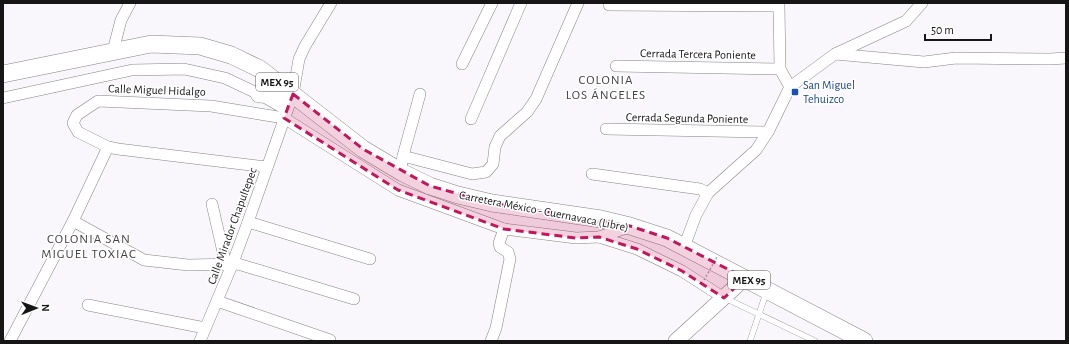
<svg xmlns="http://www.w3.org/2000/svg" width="1069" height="344" font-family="'Alegreya Sans',sans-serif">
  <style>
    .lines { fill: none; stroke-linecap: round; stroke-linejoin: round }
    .lane-casing { stroke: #858387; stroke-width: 6 }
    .street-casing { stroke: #858387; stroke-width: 12 }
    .secondary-casing { stroke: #858387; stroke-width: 16 }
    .primary-casing { stroke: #858387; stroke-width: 18 }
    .lane { stroke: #fff; stroke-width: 5.5 }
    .street { stroke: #fff; stroke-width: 11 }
    .secondary { stroke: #fff; stroke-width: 15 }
    .primary { stroke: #fff; stroke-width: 17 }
    .path-bridge { stroke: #a7a6a9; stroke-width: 1.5; stroke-dasharray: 2 2; stroke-linecap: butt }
    .marked { fill: #c2185b; fill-opacity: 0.2; stroke: #c2185b; stroke-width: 3; stroke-dasharray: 8 5; stroke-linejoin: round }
    .transit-dot { fill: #1a4fb4; stroke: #fff; stroke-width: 1.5 }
    .labels { text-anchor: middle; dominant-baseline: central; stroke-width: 3; stroke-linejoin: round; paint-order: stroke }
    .shield { fill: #fff; stroke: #5c5c5d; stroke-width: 1 }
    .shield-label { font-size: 11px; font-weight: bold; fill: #161617 }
    .street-label { font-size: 12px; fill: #161617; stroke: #fff }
    .transit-label { font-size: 12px; fill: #164399; stroke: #fff; text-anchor: start }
    .neighbourhood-label { font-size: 13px; letter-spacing: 1px; fill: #444245; stroke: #fff }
  </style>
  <rect width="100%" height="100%" fill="#f9f7fb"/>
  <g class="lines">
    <defs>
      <g id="lane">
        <polyline points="725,298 815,341"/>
        <polyline points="750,341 766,293"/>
      </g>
      <g id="street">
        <polyline points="609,5 779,6 780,69 790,87"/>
        <polyline points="113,51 121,20 130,3"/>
        <polyline points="835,54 924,62 956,58 1050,59 1066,58"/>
        <polyline points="462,64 492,3"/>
        <polyline points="616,66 780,69"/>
        <polyline points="790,87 835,54 906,21 922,3"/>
        <polyline points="3,98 132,70 184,69 225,78 259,94 287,110"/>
        <polyline points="471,119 521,3"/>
        <polyline points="606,129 768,132"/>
        <polyline points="403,156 420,94"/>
        <polyline points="267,167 118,149 108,147 78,132 73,123 77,115 98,101 211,106 284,118 398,190 504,229 576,238 599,237 629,227"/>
        <polyline points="403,173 401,169 403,156 472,174 486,172 493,164 495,147 500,136 527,112 536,99 578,3"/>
        <polyline points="592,174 700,189 708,193"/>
        <polyline points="212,204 226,265"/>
        <polyline points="73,221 144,260 188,265 238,264 354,299"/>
        <polyline points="248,222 370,259"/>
        <polyline points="599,237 637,249 682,271 724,298"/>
        <polyline points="684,247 696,215 708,193 756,150 768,132 790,87"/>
        <polyline points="217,301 330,340"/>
        <polyline points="88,305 205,328"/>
        <polyline points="10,341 73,221 108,147"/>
        <polyline points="200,341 232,265 248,222 293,94 299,59 305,46 331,3"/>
        <polyline points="491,341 496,328 510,259 508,252 500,247 499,243 504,229"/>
      </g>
      <polyline id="secondary" points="676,341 745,278"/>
      <g id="primary">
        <polyline points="3,74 151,44 200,46 231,55 260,69 363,149 403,173 430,186 458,195 492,203 601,219 630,226 667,238 864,341"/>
        <polyline points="259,94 282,95 289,90"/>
      </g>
    </defs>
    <use href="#lane" class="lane-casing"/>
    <use href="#street" class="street-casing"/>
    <use href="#secondary" class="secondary-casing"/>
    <use href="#primary" class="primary-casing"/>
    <use href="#lane" class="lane"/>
    <use href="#street" class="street"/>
    <use href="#secondary" class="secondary"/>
    <use href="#primary" class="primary"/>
    <polyline class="path-bridge" points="704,280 717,257"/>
  </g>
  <path class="marked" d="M293 94 363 149 430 186 492 203 630 226 667 238 745 278 724 298 682 271 637 249 599 237 576 238 504 229 398 190 284 118Z"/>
  <rect class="transit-dot" x="791" y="88" width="8" height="8" rx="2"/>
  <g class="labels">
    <g class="shield">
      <rect x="256" y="73" width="42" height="18" rx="3"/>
      <rect x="728" y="271" width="42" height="18" rx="3"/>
    </g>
    <g class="shield-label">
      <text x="277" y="82">MEX 95</text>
      <text x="749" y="280">MEX 95</text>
    </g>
    <g class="street-label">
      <text transform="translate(698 54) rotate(1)">Cerrada Tercera Poniente</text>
      <text transform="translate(157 90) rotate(2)">Calle Miguel Hidalgo</text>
      <text transform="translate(687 118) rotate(1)">Cerrada Segunda Poniente</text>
      <text transform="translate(544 211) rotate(11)">Carretera México - Cuernavaca (Libre)</text>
      <text transform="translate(232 226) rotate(-70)">Calle Mirador Chapultepec</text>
    </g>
    <g class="transit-label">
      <text x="803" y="85">San Miguel<tspan x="803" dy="14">Tehuizco</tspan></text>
    </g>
    <g class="neighbourhood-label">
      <text x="606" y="80">COLONIA<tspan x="606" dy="15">LOS ÁNGELES</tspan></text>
      <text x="89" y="239">COLONIA SAN<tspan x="89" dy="15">MIGUEL TOXIAC</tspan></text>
    </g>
  </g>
  <rect width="1069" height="344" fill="none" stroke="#161617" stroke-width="8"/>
  <g transform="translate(36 308) rotate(89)" stroke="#ffffff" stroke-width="3" paint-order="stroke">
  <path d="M0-3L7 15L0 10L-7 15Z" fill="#161617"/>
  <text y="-6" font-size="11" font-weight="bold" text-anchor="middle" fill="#161617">N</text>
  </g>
  <path d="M925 34v6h66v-6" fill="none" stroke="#161617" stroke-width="2"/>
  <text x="931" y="34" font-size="12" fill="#161617" stroke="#ffffff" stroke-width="3" paint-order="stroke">50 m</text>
</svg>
